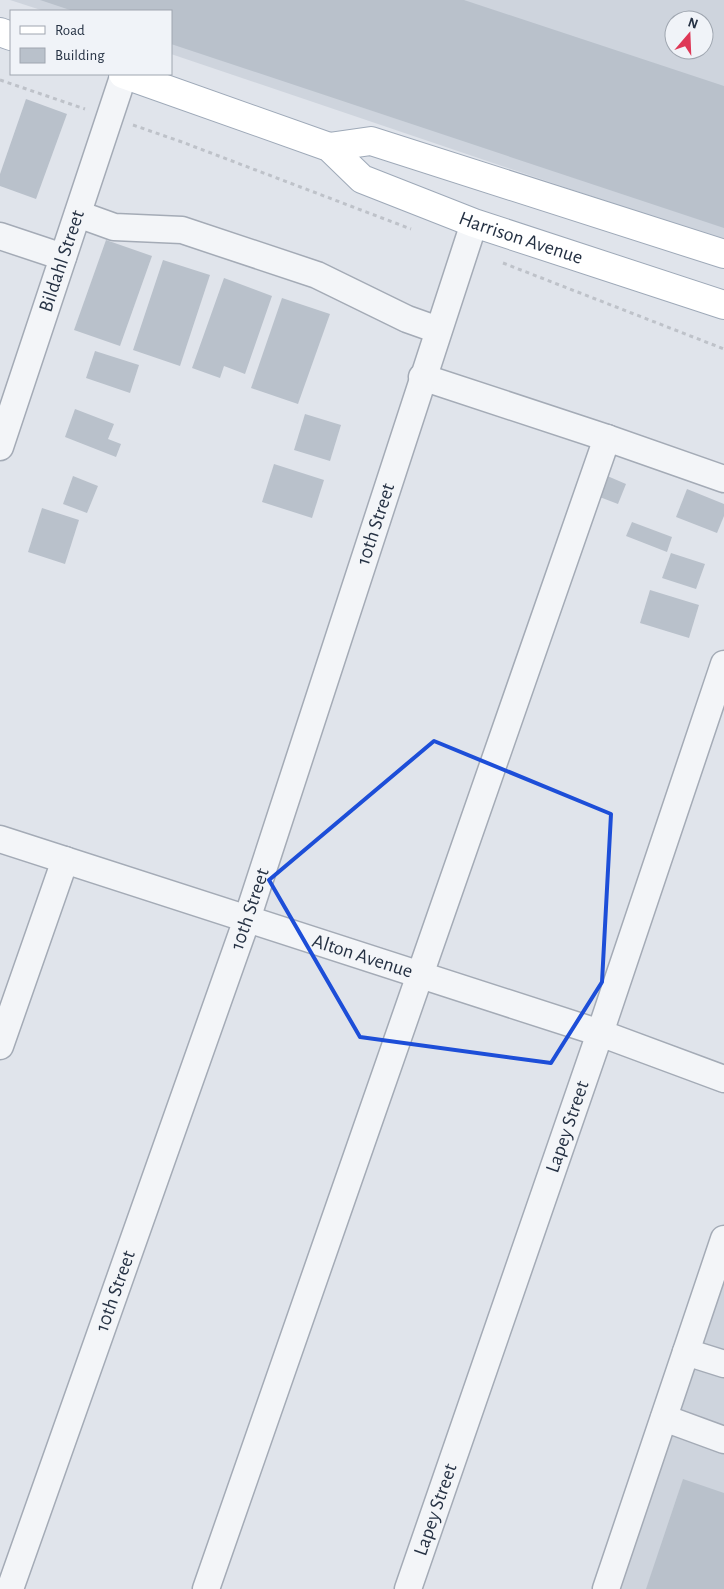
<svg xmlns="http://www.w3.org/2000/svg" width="724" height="1589" font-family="'Alegreya Sans',sans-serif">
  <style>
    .built { fill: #ced4dd; fill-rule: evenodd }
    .building { fill: #b9c1cb }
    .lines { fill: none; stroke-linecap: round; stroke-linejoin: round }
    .minor-casing { stroke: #a4abb6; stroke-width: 29 }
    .major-casing { stroke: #9ea9b8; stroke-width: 30 }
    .path { stroke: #bec2c9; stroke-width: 3; stroke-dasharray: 4 4; stroke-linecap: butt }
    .minor { stroke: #f3f5f8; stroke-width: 26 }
    .major { stroke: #fff; stroke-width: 28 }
    .marked { fill: none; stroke: #1d4ed8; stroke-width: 4; stroke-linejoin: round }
    .labels { text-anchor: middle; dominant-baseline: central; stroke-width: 5; stroke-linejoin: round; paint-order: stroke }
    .street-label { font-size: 20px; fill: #263244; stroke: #f0f3f8 }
  </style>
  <rect width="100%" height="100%" fill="#e0e4eb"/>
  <g class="built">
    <path d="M10 0H724V241L171 54V11H44ZM674 20H704V50H674Z"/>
    <polygon points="724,1263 724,1589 615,1589"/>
  </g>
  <g class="building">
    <polygon points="40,0 464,0 724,86 724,228 171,44 171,11 73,11"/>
    <polygon points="26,99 67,114 36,199 0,186 0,174"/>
    <polygon points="106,240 152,256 120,346 74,330"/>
    <polygon points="163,260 210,275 180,366 133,350"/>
    <polygon points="224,278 272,296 245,374 224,366 220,378 192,368"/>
    <polygon points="282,298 330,314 298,404 251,388"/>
    <polygon points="95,351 139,365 130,393 86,378"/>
    <polygon points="75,409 114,424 108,439 121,444 116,457 65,437"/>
    <polygon points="305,414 341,425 330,461 294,450"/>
    <polygon points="274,464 324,480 312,518 262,502"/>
    <polygon points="605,475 626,484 618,504 597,496"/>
    <polygon points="73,476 98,486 87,513 63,504"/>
    <polygon points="687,489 724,504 724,516 717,533 676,517"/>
    <polygon points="42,508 79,520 65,564 28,552"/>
    <polygon points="632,522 672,537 667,552 626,536"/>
    <polygon points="671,553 705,564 696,589 662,578"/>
    <polygon points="650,590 699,605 689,638 640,623"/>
    <polygon points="683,1479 724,1493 724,1589 646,1589"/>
  </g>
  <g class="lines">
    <defs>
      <g id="minor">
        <polyline points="78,214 114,227 182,230 317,275 407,319 438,330"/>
        <polyline points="0,236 63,257"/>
        <polyline points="422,377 607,438 724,479"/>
        <path id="s1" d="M0 447 124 74"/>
        <path id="s2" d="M0 839 600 1033 724 1079"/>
        <polyline points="0,1046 65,860"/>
        <polyline points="686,1352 724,1364"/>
        <polyline points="664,1418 724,1440"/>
        <path id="s3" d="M10 1589 247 919 474 223"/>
        <polyline points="206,1589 607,438"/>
        <path id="s4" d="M408 1589 600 1033 724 664"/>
        <polyline points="606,1589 724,1239"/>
      </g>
      <g id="major">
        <polyline points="0,32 11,36"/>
        <path id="s5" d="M123 74 329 147 362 179 474 223 724 305"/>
        <polyline points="329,147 371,141 724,254"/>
      </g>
    </defs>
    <use href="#minor" class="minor-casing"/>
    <use href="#major" class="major-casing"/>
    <g class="path">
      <polyline points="0,80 85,109"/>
      <polyline points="133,125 182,142 411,229"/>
      <polyline points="503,263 724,349"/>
    </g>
    <use href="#minor" class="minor"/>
    <use href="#major" class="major"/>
  </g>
  <path class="marked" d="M434 741 611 814 602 982 551 1063 360 1037 269 880Z"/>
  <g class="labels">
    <g class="street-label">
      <text stroke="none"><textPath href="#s5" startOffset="434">Harrison Avenue</textPath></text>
      <text stroke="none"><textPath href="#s1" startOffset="196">Bildahl Street</textPath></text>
      <text stroke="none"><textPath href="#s3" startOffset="1126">10th Street</textPath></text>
      <text stroke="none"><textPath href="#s3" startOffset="721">10th Street</textPath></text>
      <text stroke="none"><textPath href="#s2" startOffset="381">Alton Avenue</textPath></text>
      <text stroke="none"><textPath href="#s4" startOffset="489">Lapey Street</textPath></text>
      <text stroke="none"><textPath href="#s3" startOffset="316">10th Street</textPath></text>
      <text stroke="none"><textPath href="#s4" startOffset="84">Lapey Street</textPath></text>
    </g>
  </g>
  <rect x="10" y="10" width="162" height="65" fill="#f0f3f8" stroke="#9fa6b0"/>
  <rect x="20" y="26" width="25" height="8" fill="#ffffff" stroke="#9fa6b0"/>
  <text x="55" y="35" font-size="15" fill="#263244">Road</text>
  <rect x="20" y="48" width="25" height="15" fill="#b9c1cb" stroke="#9fa6b0"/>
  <text x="55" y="60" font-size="15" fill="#263244">Building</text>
  <g transform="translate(689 35) rotate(19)"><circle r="24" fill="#f0f3f8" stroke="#9fa6b0"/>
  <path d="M0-4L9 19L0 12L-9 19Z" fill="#de3756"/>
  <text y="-8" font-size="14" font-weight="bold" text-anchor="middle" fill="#263244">N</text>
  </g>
</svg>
